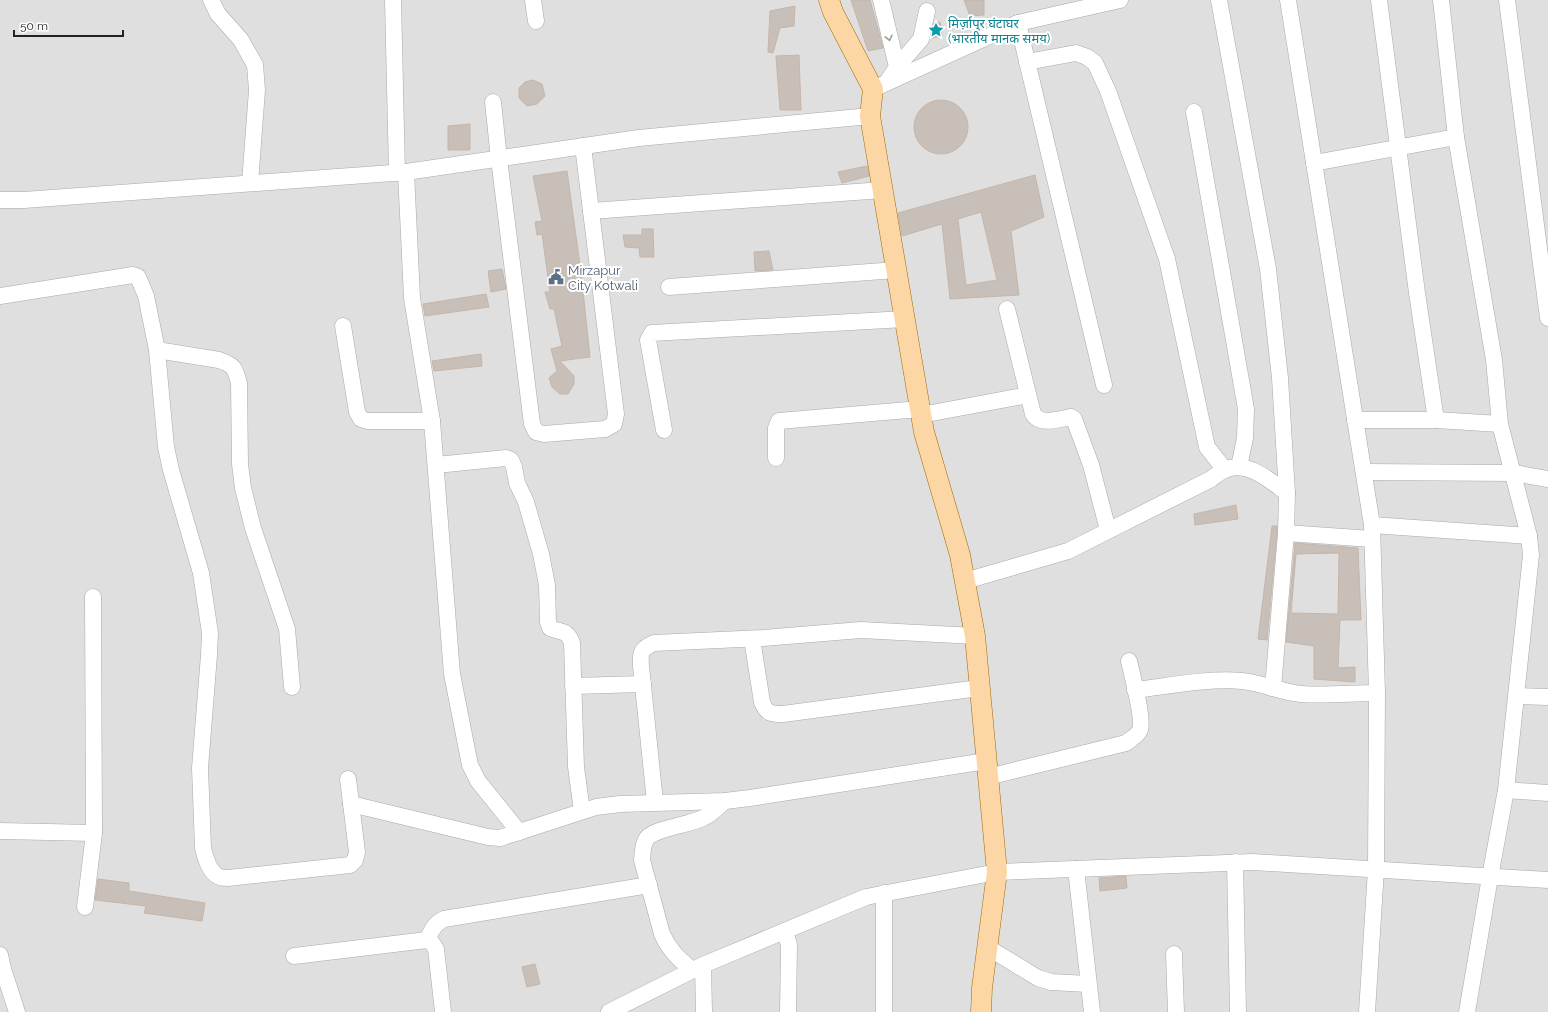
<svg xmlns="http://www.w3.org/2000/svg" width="1548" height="1012" font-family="Raleway,'Noto Sans Devanagari',sans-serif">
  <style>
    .residential { fill: #e0dfdf }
    .building { fill: #c7bfb8; stroke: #c4b6ab; fill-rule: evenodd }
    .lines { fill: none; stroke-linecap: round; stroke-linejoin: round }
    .minor-casing { stroke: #a9a9a9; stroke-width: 17 }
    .major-casing { stroke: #a06b00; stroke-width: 21 }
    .minor { stroke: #fff; stroke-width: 16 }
    .major { stroke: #fcd6a4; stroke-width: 20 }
    .oneway { stroke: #9c9c9c }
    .labels { text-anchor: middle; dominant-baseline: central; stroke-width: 4; stroke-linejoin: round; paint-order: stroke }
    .culture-label { font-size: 13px; fill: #0d838f; stroke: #fff; text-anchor: start }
    .service-label { font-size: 13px; fill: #4e5e75; stroke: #fff; text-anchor: start }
  </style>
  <rect width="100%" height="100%" fill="#f2efe9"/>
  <rect class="residential" x="0" y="0" width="1548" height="1012"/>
  <g class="building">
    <polygon points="851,0 870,0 883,48 868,51"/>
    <polygon points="964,0 984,0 984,15 970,16"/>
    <polygon points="795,6 794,26 780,28 773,53 768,52 770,11"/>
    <polygon points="940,22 942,36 931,38 934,23"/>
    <polygon points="799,55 801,110 780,110 776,56"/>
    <polygon points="533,80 542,84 545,96 537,104 527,106 519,98 519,88 525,82"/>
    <circle cx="941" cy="127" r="27"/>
    <polygon points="470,124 470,150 448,150 448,126"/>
    <polygon points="867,166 869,176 842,183 838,172"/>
    <polygon points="567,171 581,272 590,357 560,361 574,376 574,384 568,394 560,394 552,387 549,378 557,371 551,349 562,346 554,309 550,309 545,292 550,292 542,234 537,235 535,222 542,221 533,176"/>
    <path d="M1035 175 1044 217 1011 231 1019 295 950 299 942 224 902 236 898 213ZM981 212 997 280 966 285 958 219Z"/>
    <polygon points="642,229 653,229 654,257 640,257 639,248 625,247 623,235 642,235"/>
    <polygon points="769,251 773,270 755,271 754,252"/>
    <polygon points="502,269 506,289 491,292 488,271"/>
    <polygon points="486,294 489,307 425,316 423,304"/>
    <polygon points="481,354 482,366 434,371 432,361"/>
    <polygon points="1236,505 1238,519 1195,525 1194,514"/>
    <polygon points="1272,526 1277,526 1277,532 1267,640 1258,639"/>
    <path d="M1295 543 1358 548 1361 620H1340L1338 668 1355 667V682L1314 679V646L1286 642ZM1339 553 1338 614 1291 613 1296 554Z"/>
    <polygon points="1126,876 1127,888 1100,891 1099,878"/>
    <polygon points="98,879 129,883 129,891 205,903 202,921 144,913 146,906 95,900"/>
    <polygon points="535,964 540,984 527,987 522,967"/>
  </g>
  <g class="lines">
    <defs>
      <g id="minor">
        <polyline points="211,0 218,14 241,40 255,65 257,90 250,183"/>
        <polyline points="393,0 397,173"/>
        <polyline points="533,0 536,21"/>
        <polyline points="881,0 897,67 887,82"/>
        <polyline points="1219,0 1268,269 1280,378 1287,493 1286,533 1273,688"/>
        <polyline points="1288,0 1372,525 1377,693 1376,869 1367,1012"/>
        <polyline points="1379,0 1417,293 1436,420"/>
        <polyline points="1441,0 1456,137 1494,360 1500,424 1529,536 1531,555 1506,790 1490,877 1467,1012"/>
        <polyline points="1507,0 1548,318"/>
        <polyline points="1018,23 1104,385"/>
        <polyline points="1027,62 1076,53 1087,57 1095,63 1108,91 1167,259 1207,447 1225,470"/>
        <polyline points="897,67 921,39 927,11"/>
        <polyline points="873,89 1018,23 1120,0"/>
        <polyline points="493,102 499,159 532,424 536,432 544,434 605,429 614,424 616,414 583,146"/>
        <polyline points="1194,112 1246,409 1245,438 1239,467"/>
        <polyline points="1314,163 1456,137"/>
        <polyline points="406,172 412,298 432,421 452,674 470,765 478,781 519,832 596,807 620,804 725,801 750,798 986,761"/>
        <polyline points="0,200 24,200 406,172 639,138 870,116"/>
        <polyline points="591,211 883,190"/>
        <polyline points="669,287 896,270"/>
        <path d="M0 296 133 275 138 277 146 296 157 350 166 447 171 470 201 573 210 633 209 655 200 768 203 848C205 856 209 872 218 876 220 878 225 878 228 878L350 865 355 860 357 852 348 779"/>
        <path d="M1007 309 1033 414C1041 426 1058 419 1071 417L1074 419 1091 465 1108 530"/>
        <polyline points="343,326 357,412 361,419 367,421 432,421"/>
        <path d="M157 350 219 360C234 365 235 368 239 383L240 464 243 488 253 528 287 629 292 687"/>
        <polyline points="921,415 1028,395"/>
        <polyline points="1355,420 1436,420 1500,424"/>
        <polyline points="664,430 648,340 652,333 905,319"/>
        <polyline points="776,458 776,428 779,421 920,409"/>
        <path d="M436 465 506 458 511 460 514 467 517 483 526 502 541 554 547 585 548 622 550 628C561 633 567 629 572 643L576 767 582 811"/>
        <polyline points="1364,472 1513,473 1548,479"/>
        <polyline points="1372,525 1529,536"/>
        <polyline points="1286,533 1372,539"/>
        <path d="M965 581 1068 551 1211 479C1215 476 1220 472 1224 470 1248 460 1269 480 1287 493"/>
        <path d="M752 639 762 702C767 714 771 714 783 714L979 688"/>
        <polyline points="573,686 643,684"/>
        <path d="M1135 690C1168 686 1209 678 1242 681 1262 683 1281 692 1301 694 1325 696 1353 693 1377 693"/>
        <polyline points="1517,696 1548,697"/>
        <path d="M988 777 1126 743C1131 739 1137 736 1140 730 1144 720 1132 674 1129 661"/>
        <polyline points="1506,790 1548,793"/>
        <path d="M655 802 641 666C640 652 641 649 654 643L763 638 861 630 975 636"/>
        <polyline points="351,804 488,837 500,838 519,832"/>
        <polyline points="0,831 94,833 93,597"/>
        <polyline points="1235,862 1238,1012"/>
        <polyline points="1076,869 1092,1012"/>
        <polyline points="85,907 94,833"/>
        <polyline points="785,931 789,945 788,1012"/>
        <path d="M427 940C432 930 434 924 444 919L649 885"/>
        <polyline points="987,947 1038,978 1051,982 1088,984"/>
        <polyline points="1174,954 1176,1012"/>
        <polyline points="0,955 3,969 17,1012"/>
        <polyline points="294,956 427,940 432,943 436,949 443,1012"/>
        <polyline points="703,965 704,1012"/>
        <path d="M692 970C679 959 669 950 662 934L642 860C643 852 642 845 647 838 656 828 689 825 703 818 712 814 718 807 725 801"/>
        <polyline points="609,1012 703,965 866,897 997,872 1253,862 1548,880"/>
        <polyline points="884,1012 884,893"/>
      </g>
      <polyline id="major" points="829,0 833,12 873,89 870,116 924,432 960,555 975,636 997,872 982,988 981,1012"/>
    </defs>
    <use href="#minor" class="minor-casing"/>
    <use href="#major" class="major-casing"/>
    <use href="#minor" class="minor"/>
    <use href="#major" class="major"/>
  </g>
  <defs><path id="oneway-chevron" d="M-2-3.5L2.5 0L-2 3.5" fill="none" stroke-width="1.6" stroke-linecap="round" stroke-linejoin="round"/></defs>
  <use class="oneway" href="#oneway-chevron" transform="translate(889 38) rotate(76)"/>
  <defs>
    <symbol id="sight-bare" viewBox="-9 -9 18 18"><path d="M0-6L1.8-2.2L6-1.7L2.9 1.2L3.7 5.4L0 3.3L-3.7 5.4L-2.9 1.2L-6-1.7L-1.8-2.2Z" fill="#0f9aa8" stroke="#fff" stroke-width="2.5" paint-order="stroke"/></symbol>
    <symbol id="civic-bare" viewBox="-9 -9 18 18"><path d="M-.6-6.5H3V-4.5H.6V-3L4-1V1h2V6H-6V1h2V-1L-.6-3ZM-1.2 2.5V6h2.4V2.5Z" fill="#5c6f8a" stroke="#fff" stroke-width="2.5" paint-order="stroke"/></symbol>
  </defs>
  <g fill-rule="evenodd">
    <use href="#sight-bare" x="925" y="19" width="22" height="22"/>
    <use href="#civic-bare" x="545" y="266" width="22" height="22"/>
  </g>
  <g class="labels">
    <g class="culture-label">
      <text x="948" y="23">मिर्ज़ापुर घंटाघर<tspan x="948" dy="15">(भारतीय मानक समय)</tspan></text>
    </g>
    <g class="service-label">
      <text x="568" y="270">Mirzapur<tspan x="568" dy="15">City Kotwali</tspan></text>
    </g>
  </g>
  <path d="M14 30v6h109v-6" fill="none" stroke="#222222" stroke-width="2"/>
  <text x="20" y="30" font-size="12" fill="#222222" stroke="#ffffff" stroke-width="3" paint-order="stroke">50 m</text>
</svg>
